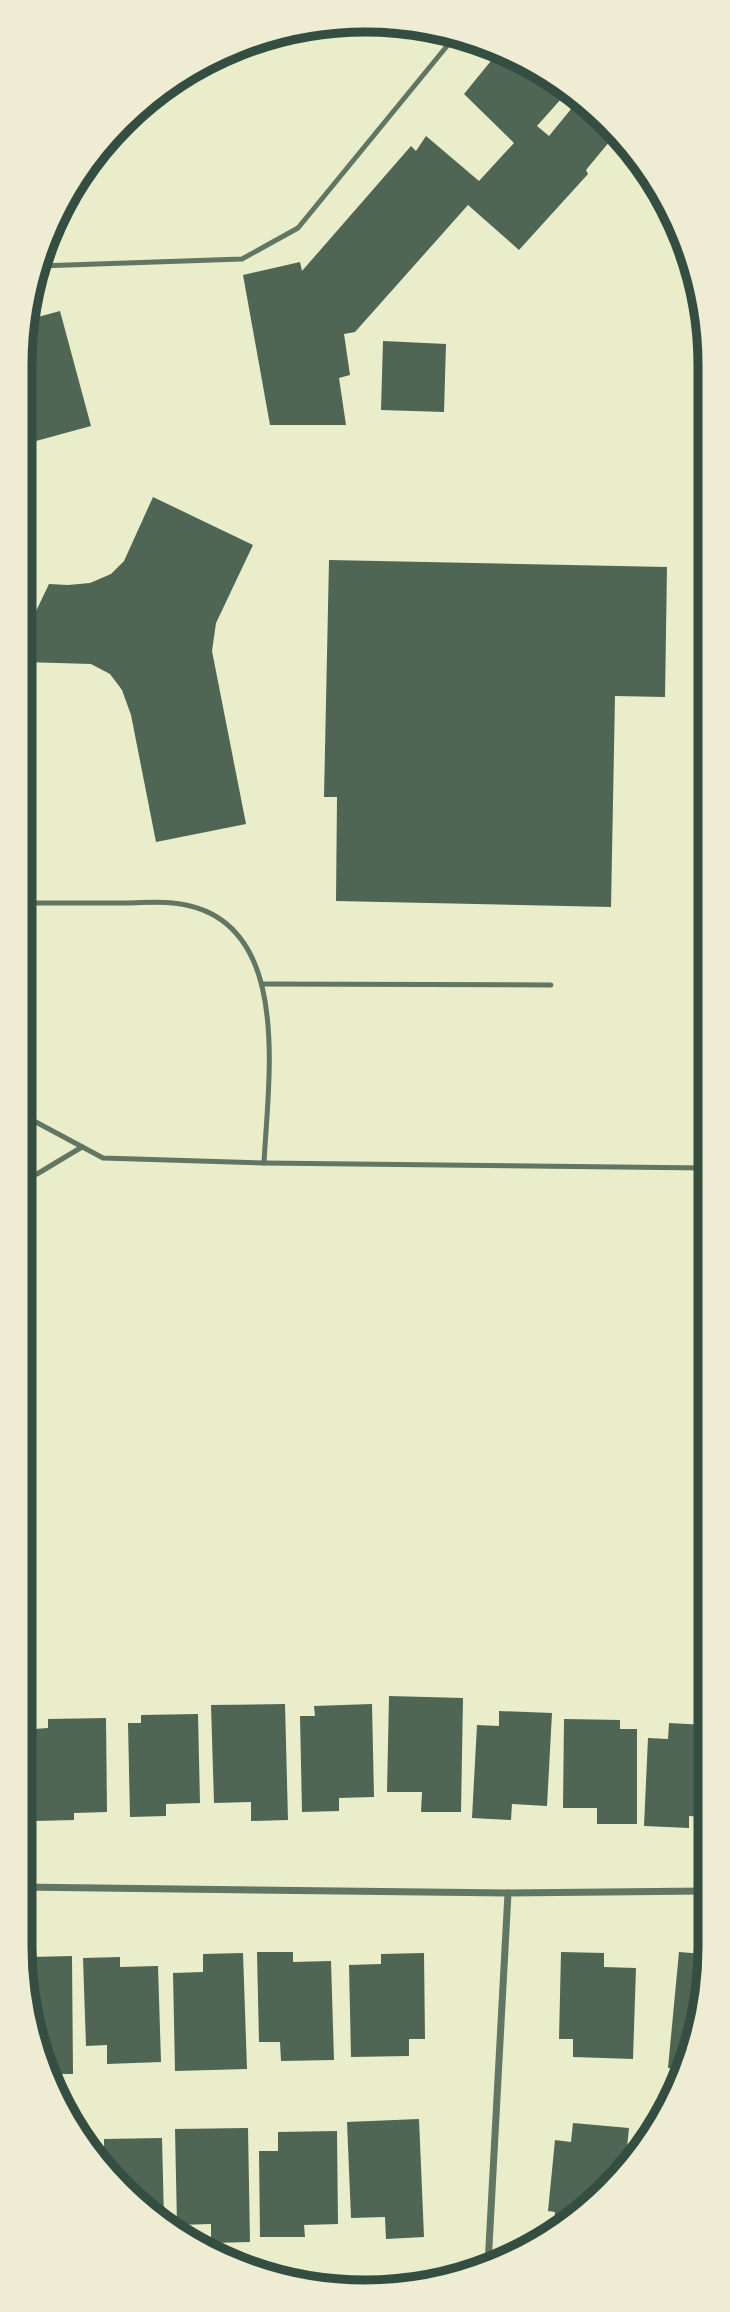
<svg xmlns="http://www.w3.org/2000/svg" width="730" height="2312" font-family="Mulish,sans-serif">
  <style>
    .building { fill: #4f6655 }
    .lines { fill: none; stroke-linecap: round; stroke-linejoin: round }
    .service { stroke: #617663; stroke-width: 5 }
    .minor { stroke: #617663; stroke-width: 7 }
    .rim { fill: none; stroke: #344e41; stroke-width: 9 }
  </style>
  <rect width="100%" height="100%" fill="#e9edc9"/>
  <g class="building">
    <polygon points="499,51 538,65 569,90 537,126 549,136 580,98 606,118 615,128 607,136 610,141 586,170 588,174 519,250 468,205 355,332 344,334 350,375 339,378 346,425 270,425 243,275 300,262 302,271 411,146 416,151 426,136 479,181 514,143 464,94"/>
    <polygon points="32,294 38,317 60,311 91,426 25,444 26,297"/>
    <polygon points="383,341 446,344 444,412 381,410"/>
    <polygon points="153,497 253,545 216,623 212,651 246,824 156,842 131,715 122,690 110,674 91,664 24,662 25,634 49,584 68,585 90,583 111,574 124,561"/>
    <polygon points="329,560 667,567 665,697 615,696 611,907 336,901 337,797 324,797"/>
    <polygon points="389,1696 463,1698 461,1812 421,1812 422,1792 387,1792"/>
    <polygon points="285,1704 288,1820 251,1821 251,1802 214,1803 211,1705"/>
    <polygon points="372,1704 374,1797 339,1798 339,1811 302,1812 300,1716 315,1716 314,1706"/>
    <polygon points="499,1711 552,1713 547,1806 512,1804 511,1820 472,1818 477,1725 499,1726"/>
    <polygon points="198,1714 200,1803 166,1804 166,1816 130,1817 128,1723 141,1723 141,1715"/>
    <polygon points="106,1718 107,1812 74,1813 74,1820 35,1821 34,1729 48,1728 48,1719"/>
    <polygon points="564,1719 620,1720 620,1729 637,1729 637,1824 597,1824 597,1808 563,1808"/>
    <polygon points="669,1723 705,1725 704,1817 689,1816 689,1828 644,1826 648,1738 668,1739"/>
    <polygon points="257,1952 293,1952 293,1962 331,1961 334,2060 281,2061 280,2042 259,2042"/>
    <polygon points="561,1952 604,1953 604,1967 636,1968 633,2059 573,2057 573,2039 559,2039"/>
    <polygon points="679,1952 704,1954 704,2015 682,2069 668,2068"/>
    <polygon points="243,1953 247,2069 175,2071 173,1973 203,1972 203,1954"/>
    <polygon points="424,1953 425,2039 409,2039 409,2056 351,2057 349,1965 381,1964 381,1954"/>
    <polygon points="72,1956 73,2074 44,2074 26,1979 32,1979 31,1957"/>
    <polygon points="120,1957 120,1967 158,1966 161,2062 107,2064 107,2045 86,2046 83,1958"/>
    <polygon points="419,2119 424,2237 386,2239 385,2217 351,2218 347,2122"/>
    <polygon points="573,2123 629,2128 625,2168 575,2222 562,2228 554,2227 555,2212 548,2211 555,2140 571,2142"/>
    <polygon points="248,2128 250,2242 211,2243 211,2224 177,2225 175,2129"/>
    <polygon points="337,2131 338,2224 304,2225 305,2237 260,2237 259,2151 278,2151 278,2132"/>
    <polygon points="162,2138 164,2220 105,2175 93,2155 104,2155 104,2139"/>
  </g>
  <g class="lines">
    <g class="service">
      <polyline points="39,266 242,259 298,228 456,35"/>
      <path d="M24 903C57 903 91 903 125 903 141 903 157 901 173 903 295 915 268 1078 264 1163"/>
      <polyline points="263,984 551,985"/>
      <polyline points="23,1112 34,1121 103,1158 264,1163 706,1168"/>
      <polyline points="22,1174 37,1174 82,1147"/>
    </g>
    <g class="minor">
      <polyline points="19,1887 508,1893 704,1891"/>
      <polyline points="488,2265 508,1893"/>
    </g>
  </g>
  <path d="M0 0H730V2312H0ZM365 32H365A333 333 0 0 1 698 365V1947A333 333 0 0 1 365 2280H365A333 333 0 0 1 32 1947V365A333 333 0 0 1 365 32Z" fill="#eeecd3" fill-rule="evenodd"/>
  <path class="rim" d="M365 32H365A333 333 0 0 1 698 365V1947A333 333 0 0 1 365 2280H365A333 333 0 0 1 32 1947V365A333 333 0 0 1 365 32Z"/>
</svg>
